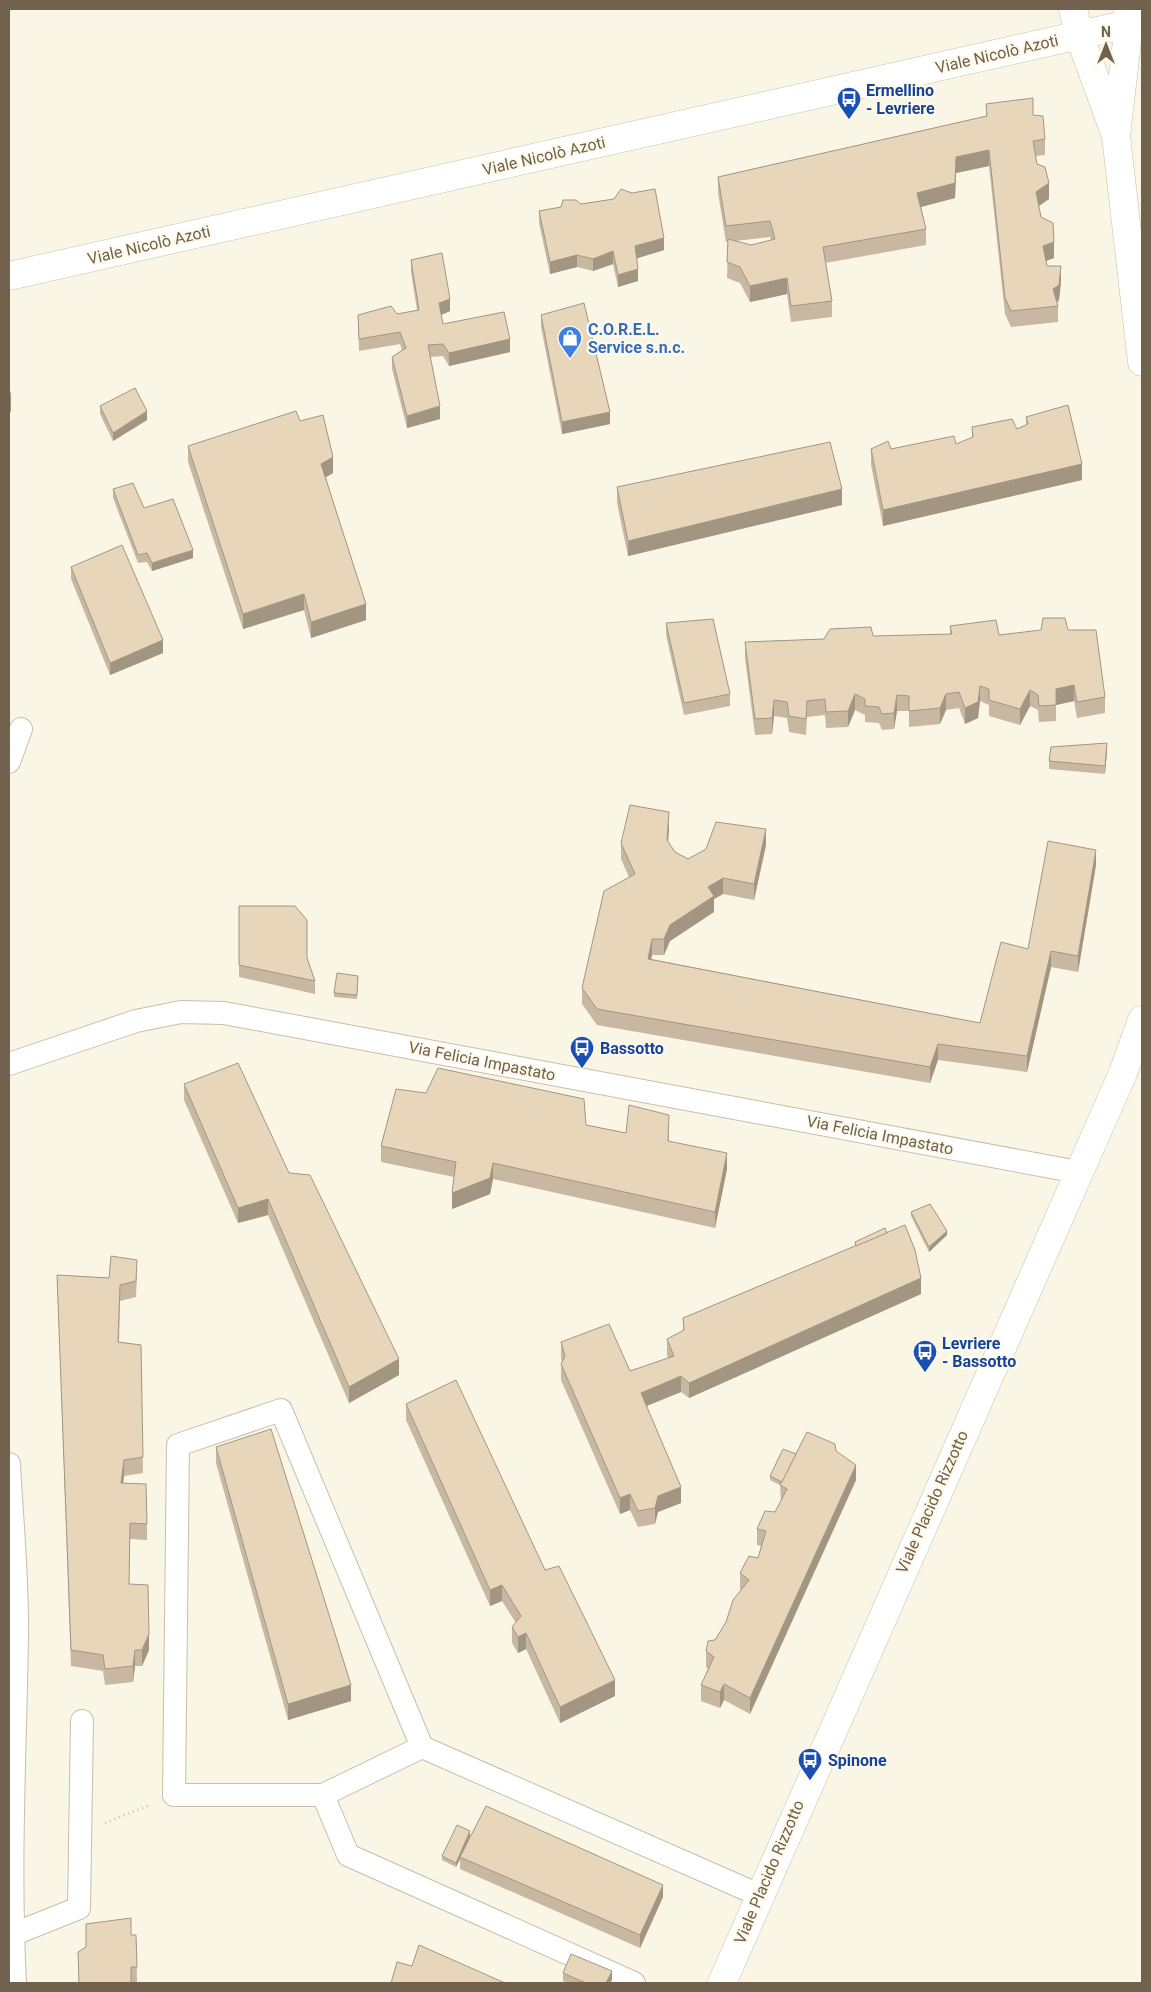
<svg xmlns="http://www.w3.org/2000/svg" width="1151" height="1992" font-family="Roboto,sans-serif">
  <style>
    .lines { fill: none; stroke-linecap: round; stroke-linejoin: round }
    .street-casing { stroke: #c8beab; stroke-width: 24 }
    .secondary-casing { stroke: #cbbfa9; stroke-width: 29 }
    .path { stroke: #d2bea4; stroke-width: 3; stroke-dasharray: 1 4; stroke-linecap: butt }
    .street { stroke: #fff; stroke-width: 22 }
    .secondary { stroke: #fff; stroke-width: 28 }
    .wall { fill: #c8b8a1; fill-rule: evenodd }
    .shaded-wall { fill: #a29683 }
    .building { fill: #e8d6bb; stroke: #a29683 }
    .labels { text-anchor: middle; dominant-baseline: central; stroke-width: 4.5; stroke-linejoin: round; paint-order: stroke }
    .street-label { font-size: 16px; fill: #71614d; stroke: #fdfaec }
    .transit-label { font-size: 16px; font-weight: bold; fill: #164399; stroke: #fdfaec; text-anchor: start }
    .shop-label { font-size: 16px; font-weight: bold; fill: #366cbe; stroke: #fdfaec; text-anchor: start }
  </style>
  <rect width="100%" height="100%" fill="#faf6e6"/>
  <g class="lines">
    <defs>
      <g id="street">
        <polyline points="9,762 21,729"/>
        <polyline points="9,1064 136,1021 181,1012 224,1013 1078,1172"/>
        <path d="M9 1464C12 1521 18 1580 17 1638 15 1753 9 1868 15 1983"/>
        <polyline points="422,1747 281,1410 178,1445 174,1795 323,1795 422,1747 759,1895"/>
        <polyline points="323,1795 348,1855 634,1983"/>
        <polyline points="9,1936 79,1908 82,1721"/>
      </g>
      <g id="secondary">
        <polyline points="1073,9 1079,35 1115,133"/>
        <polyline points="1128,9 1129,24 1116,136 1142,362"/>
        <polyline points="9,276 1142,21"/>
        <polyline points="722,1983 1123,1073 1142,1020"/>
      </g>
    </defs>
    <use href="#street" class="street-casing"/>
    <use href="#secondary" class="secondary-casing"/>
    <polyline class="path" points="105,1823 150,1805"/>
    <use href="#street" class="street"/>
    <use href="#secondary" class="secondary"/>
  </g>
  <g class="wall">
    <path d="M986 104 1033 115 1045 139V155L1035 156 1037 164 1049 199 1039 206 1041 217 1054 258 1046 261 1047 266 1061 282 1059 300 1057 303 1058 306V322L1011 327 1005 314 989 166 956 173 955 198 921 207 926 229V245L825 263 832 301V317L791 322 787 294 750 302 740 283 727 278 728 242H726L718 193V177L986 116ZM770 237 771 240 751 245 735 241Z"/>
    <polygon points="581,204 664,250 637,258 638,281 618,287 613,264 593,271 577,267 550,274 539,223 539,211"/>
    <polygon points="411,260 450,311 441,315 443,324 510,352 449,366 443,356 430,357 440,419 407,428 392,369 392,357 402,350 400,344 359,351 358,315 397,314 417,310 411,272"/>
    <polygon points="541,315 610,424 562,434 541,327"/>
    <polygon points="100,406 147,420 113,441 100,414"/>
    <polygon points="1026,417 1082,480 883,526 871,465 871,449 891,449 956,444 972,438 972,427 1017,429 1026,425"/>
    <polygon points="300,421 333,473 326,477 366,620 311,638 304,610 243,629 188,462 188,446"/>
    <polygon points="617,487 842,505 628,556 617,503"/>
    <polygon points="113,489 144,508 193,558 152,571 147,562 138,563 113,498"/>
    <polygon points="71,567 163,653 110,675 71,579"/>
    <polygon points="666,623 730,694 730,706 684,715 666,635"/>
    <polygon points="950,626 999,635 1068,630 1105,697 1105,713 1077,718 1074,701 1056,705 1056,721 1039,722 1038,710 1030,706 1020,725 989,716 989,705 980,701 978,718 965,724 959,708 946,710 940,724 909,727 909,711 897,711 894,729 882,730 879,723 865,722 865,715 855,710 848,727 826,728 825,715 807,717 806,735 789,732 787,718 774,716 772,734 755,735 745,658 745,642 824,639 873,636 950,635"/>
    <polygon points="1107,751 1105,774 1049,769 1049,761"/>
    <polygon points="669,828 668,842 675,852 688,859 766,845 754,900 723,894 714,899 714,912 670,941 664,955 652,955 651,959 980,1023 1028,949 1096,865 1078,972 1051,967 1027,1072 938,1060 930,1083 597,1025 582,1004 582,988 629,877 621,859 621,843"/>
    <polygon points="239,906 307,958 315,981 315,994 239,977"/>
    <polygon points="358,980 357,999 334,997 334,993"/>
    <polygon points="184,1084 289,1173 399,1375 349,1403 268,1215 238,1223 184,1100"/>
    <polygon points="586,1125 626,1133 669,1131 669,1141 727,1169 715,1228 493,1179 490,1194 452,1209 454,1177 381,1162 381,1146"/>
    <polygon points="911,1212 947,1235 929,1252 911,1216"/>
    <polygon points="887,1233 921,1294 689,1398 681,1392 647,1406 681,1503 658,1512 655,1524 638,1527 630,1510 620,1514 561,1380 561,1364 562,1362 561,1358 561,1342 630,1371 668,1358 667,1355 667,1339 683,1331 683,1318 855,1246 855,1242"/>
    <polygon points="57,1275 109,1278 137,1275 136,1297 120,1301 119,1342 141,1345 143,1473 124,1476 123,1483 147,1524 147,1540 130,1539 129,1584 149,1650 142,1666 135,1666 133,1682 105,1685 103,1671 71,1666"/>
    <polygon points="406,1404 545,1570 615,1696 560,1723 526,1649 518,1653 512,1643 512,1627 516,1623 502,1601 490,1606 406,1420"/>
    <polygon points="216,1447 351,1701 288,1720 216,1463"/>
    <polygon points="836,1451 856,1480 750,1714 724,1700 720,1708 701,1701 701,1685 708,1669 706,1667 706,1651 715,1640 726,1622 741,1590 740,1589 740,1573 758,1558 761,1546 757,1545 757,1529 775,1512 781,1501 780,1485 770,1480 770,1476 796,1454"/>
    <polygon points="470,1836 467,1842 663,1897 640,1948 460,1869 460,1859 456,1867 442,1860 442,1856"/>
    <polygon points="86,1924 131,1935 136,1935 137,1982 131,1983 79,1983 78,1952 86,1947"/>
    <polygon points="563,1973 612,1980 610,1983 568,1983 563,1981"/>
  </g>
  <g class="shaded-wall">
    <polygon points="989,150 989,166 956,173 955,198 917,208 917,193 956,157"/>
    <polygon points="1049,183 1049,199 1036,208 1036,192"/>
    <polygon points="664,238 664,250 635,259 635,246"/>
    <polygon points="1054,242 1054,258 1043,262 1043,246"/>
    <polygon points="613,251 613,264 593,271 593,259"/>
    <polygon points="577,255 577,267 550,274 550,262"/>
    <polygon points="1061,266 1061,282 1059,300 1053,305 1053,289"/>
    <polygon points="638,269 638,281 618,287 618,275"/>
    <polygon points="787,278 787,294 750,302 750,286"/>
    <polygon points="450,299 450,311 439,316 439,303"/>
    <polygon points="510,339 510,352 449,366 449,353"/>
    <polygon points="11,395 11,411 9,413 9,397"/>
    <polygon points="440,406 440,419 407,428 407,416"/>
    <polygon points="147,411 147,420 113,441 113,433"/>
    <polygon points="610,412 610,424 562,434 562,422"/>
    <polygon points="333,457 333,473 321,480 321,464"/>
    <polygon points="1082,464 1082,480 883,526 883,510"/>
    <polygon points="842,489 842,505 628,556 628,541"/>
    <polygon points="193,550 193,558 152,571 152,563"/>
    <polygon points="304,594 304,610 243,629 243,614"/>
    <polygon points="366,604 366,620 311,638 311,622"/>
    <polygon points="163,640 163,653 110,675 110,663"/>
    <polygon points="1074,685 1074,701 1056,705 1056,689"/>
    <polygon points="980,686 980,701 978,718 965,724 965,708"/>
    <polygon points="1030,690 1030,706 1020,725 1020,709"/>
    <polygon points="855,694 855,710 848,727 848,711"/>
    <polygon points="946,694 946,710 940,724 940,708"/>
    <polygon points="897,695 897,711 894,729 894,713"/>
    <polygon points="774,700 774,716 772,734 772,718"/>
    <polygon points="1107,743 1107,751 1105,774 1105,766"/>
    <polygon points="669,812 669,828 667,856 667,840"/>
    <polygon points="766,829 766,845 754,900 754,884"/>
    <polygon points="1096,850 1096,865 1078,972 1078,956"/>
    <polygon points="723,878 723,894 714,899 714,912 670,941 664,955 664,939 670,925 708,887"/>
    <polygon points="652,939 652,955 648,975 648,959"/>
    <polygon points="1051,951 1051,967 1027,1072 1027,1056"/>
    <polygon points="938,1044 938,1060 930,1083 930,1067"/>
    <polygon points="727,1153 727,1169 715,1228 715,1212"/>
    <polygon points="493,1163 493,1179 490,1194 452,1209 452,1193"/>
    <polygon points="268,1199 268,1215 238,1223 238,1208"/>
    <polygon points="947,1231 947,1235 929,1252 929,1247"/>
    <polygon points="921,1278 921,1294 689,1398 689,1383"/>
    <polygon points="399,1359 399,1375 349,1403 349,1387"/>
    <polygon points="681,1376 681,1392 641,1408 641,1393"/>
    <polygon points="124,1460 124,1476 121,1499 121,1483"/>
    <polygon points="856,1465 856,1480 750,1714 750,1698"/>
    <polygon points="681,1487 681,1503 658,1512 655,1524 655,1508 658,1496"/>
    <polygon points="630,1494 630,1510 620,1514 620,1498"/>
    <polygon points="502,1585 502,1601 490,1606 490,1590"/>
    <polygon points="526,1633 526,1649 518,1653 518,1637"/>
    <polygon points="149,1634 149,1650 142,1666 142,1650"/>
    <polygon points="135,1650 135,1666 133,1682 133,1666"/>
    <polygon points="615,1680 615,1696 560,1723 560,1707"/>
    <polygon points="724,1684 724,1700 720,1708 720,1692"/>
    <polygon points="351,1685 351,1701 288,1720 288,1704"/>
    <polygon points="470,1831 470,1836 461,1857 460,1857 460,1859 456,1867 456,1863"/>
    <polygon points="663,1885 663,1897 640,1948 640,1935"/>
    <polygon points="612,1971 612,1980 610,1983 606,1983"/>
  </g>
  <g class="building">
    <polygon points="1033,98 1033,115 1043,116 1045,139 1033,141 1037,164 1045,167 1049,183 1036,192 1041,217 1053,223 1054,242 1043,246 1047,266 1061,266 1059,285 1053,289 1058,306 1011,311 1005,298 989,150 956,157 955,183 917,193 926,229 823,247 832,301 791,306 787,278 750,286 740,267 727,262 728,239 751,245 775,239 770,221 726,226 718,177 987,116 986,104"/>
    <polygon points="621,189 632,193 655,189 664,238 635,246 638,269 618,275 613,251 593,259 577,255 550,262 539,211 561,207 563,200 576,200 581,204 614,199"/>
    <polygon points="442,253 450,299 439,303 443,324 504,312 510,339 449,353 443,344 428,345 440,406 407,416 392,357 406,348 400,332 359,339 358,315 391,306 397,314 419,310 411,260"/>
    <polygon points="584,303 610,412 562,422 541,315"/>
    <polygon points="135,388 147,411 113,433 100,406"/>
    <polygon points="9,390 11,395 9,397"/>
    <polygon points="1068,405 1082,464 883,510 871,449 888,441 891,449 954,436 956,444 973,437 972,427 1012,419 1017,429 1028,424 1026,417"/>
    <polygon points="296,411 300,421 323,415 333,457 321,464 366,604 311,622 304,594 243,614 188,446"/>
    <polygon points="830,442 842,489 628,541 617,487"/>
    <polygon points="133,483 144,508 173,499 193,550 152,563 147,553 138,555 113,489"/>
    <polygon points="122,545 163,640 110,663 71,567"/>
    <polygon points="1043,618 1065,618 1068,630 1096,630 1105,697 1077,702 1074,685 1056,689 1056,705 1039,706 1038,695 1030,690 1020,709 989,700 989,689 980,686 978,702 965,708 959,692 946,694 940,708 909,711 909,696 897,695 894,713 882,714 879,707 865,706 865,699 855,694 848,711 826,712 825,699 807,701 806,719 789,716 787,702 774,700 772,718 755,719 745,642 824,639 830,629 871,627 873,636 952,634 950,626 996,620 999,635 1041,630"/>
    <polygon points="713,619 730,694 684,703 666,623"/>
    <polygon points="1107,743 1105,766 1049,761 1051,747"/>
    <polygon points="630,805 669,812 667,840 675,852 688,859 706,849 716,822 766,829 754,884 723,878 708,887 714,896 670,925 664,939 652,939 648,959 980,1023 1001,942 1028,949 1048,841 1096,850 1078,956 1051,951 1027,1056 938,1044 930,1067 597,1009 582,988 604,891 635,874 621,843"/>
    <polygon points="239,906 295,906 307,920 307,958 315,981 239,965"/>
    <polygon points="337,973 358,976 357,995 334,993"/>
    <polygon points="238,1063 289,1173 310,1175 399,1359 349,1387 268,1199 238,1208 184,1084"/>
    <polygon points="438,1068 584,1099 586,1125 626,1133 629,1105 669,1115 668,1141 727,1153 715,1212 493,1163 490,1178 452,1193 456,1162 381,1146 396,1089 426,1093"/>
    <polygon points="930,1204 947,1231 929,1247 911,1212"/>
    <polygon points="905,1225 915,1250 921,1278 689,1383 681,1376 641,1393 681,1487 658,1496 655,1508 638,1511 630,1494 620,1498 561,1364 565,1356 561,1342 609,1324 630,1371 674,1356 667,1339 684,1330 683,1318"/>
    <polygon points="885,1228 887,1233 856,1246 855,1242"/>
    <polygon points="111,1256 137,1260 136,1281 120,1285 118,1342 141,1345 143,1457 124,1460 121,1483 146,1484 147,1524 130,1523 129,1584 148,1585 149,1634 142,1650 135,1650 133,1666 105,1669 103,1655 71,1650 57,1275 109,1278"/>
    <polygon points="456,1380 545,1570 559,1566 615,1680 560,1707 526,1633 518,1637 512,1627 521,1616 502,1585 490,1590 406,1404"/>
    <polygon points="271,1429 351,1685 288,1704 216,1447"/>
    <polygon points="807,1432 835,1444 836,1451 856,1465 750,1698 724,1684 720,1692 701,1685 714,1657 706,1651 708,1641 715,1640 726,1622 733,1600 749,1580 740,1573 749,1556 758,1558 766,1531 757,1529 765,1511 775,1512 787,1489 780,1485"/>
    <polygon points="783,1449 796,1454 782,1482 770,1476"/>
    <polygon points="486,1806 663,1885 640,1935 460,1857"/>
    <polygon points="457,1825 470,1831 456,1863 442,1856"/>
    <polygon points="131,1918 131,1935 136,1935 137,1967 131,1967 131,1983 79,1983 78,1952 86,1947 86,1924"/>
    <polygon points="419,1945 505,1983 391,1983 397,1962 412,1966"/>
    <polygon points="571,1954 612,1971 606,1983 586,1983 563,1973"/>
  </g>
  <defs>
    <symbol id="bus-pin" viewBox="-11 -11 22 30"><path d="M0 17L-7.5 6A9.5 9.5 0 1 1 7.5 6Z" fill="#1a4fb4" stroke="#fdfaec"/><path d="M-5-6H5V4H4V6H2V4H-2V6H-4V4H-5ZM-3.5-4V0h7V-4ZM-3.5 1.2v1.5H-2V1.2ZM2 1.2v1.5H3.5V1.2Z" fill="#fff"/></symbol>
    <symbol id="shop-pin" viewBox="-11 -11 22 30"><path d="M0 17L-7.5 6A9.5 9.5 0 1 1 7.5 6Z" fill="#3f7fe0" stroke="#fdfaec"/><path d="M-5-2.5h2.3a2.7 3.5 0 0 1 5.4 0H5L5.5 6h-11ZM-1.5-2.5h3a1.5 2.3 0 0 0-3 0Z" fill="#fff"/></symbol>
  </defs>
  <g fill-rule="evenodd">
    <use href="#bus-pin" x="835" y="85" width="28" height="38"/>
    <use href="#shop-pin" x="556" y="324" width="28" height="38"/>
    <use href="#bus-pin" x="568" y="1034" width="28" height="38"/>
    <use href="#bus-pin" x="911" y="1338" width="28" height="38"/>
    <use href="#bus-pin" x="796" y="1746" width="28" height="38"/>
  </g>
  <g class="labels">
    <g class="street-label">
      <text transform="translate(997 54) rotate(-13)">Viale Nicolò Azoti</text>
      <text transform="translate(544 156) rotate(-13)">Viale Nicolò Azoti</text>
      <text transform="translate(149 245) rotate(-13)">Viale Nicolò Azoti</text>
      <text transform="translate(482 1061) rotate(11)">Via Felicia Impastato</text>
      <text transform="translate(880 1135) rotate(11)">Via Felicia Impastato</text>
      <text transform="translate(932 1502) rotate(-66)">Viale Placido Rizzotto</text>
      <text transform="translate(769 1872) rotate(-67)">Viale Placido Rizzotto</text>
    </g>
    <g class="transit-label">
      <text x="866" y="90">Ermellino<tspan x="866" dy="18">- Levriere</tspan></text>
      <text x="600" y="1048">Bassotto</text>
      <text x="942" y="1343">Levriere<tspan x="942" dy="18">- Bassotto</tspan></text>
      <text x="828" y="1760">Spinone</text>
    </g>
    <g class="shop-label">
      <text x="588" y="329">C.O.R.E.L.<tspan x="588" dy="18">Service s.n.c.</tspan></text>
    </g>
  </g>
  <rect width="1151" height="1992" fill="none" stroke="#71614d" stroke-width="20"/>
  <g transform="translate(1106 45)" stroke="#fdfaec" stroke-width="4" paint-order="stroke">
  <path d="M0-4L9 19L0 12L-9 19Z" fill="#71614d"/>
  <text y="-8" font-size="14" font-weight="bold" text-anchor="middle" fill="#71614d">N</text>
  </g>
</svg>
